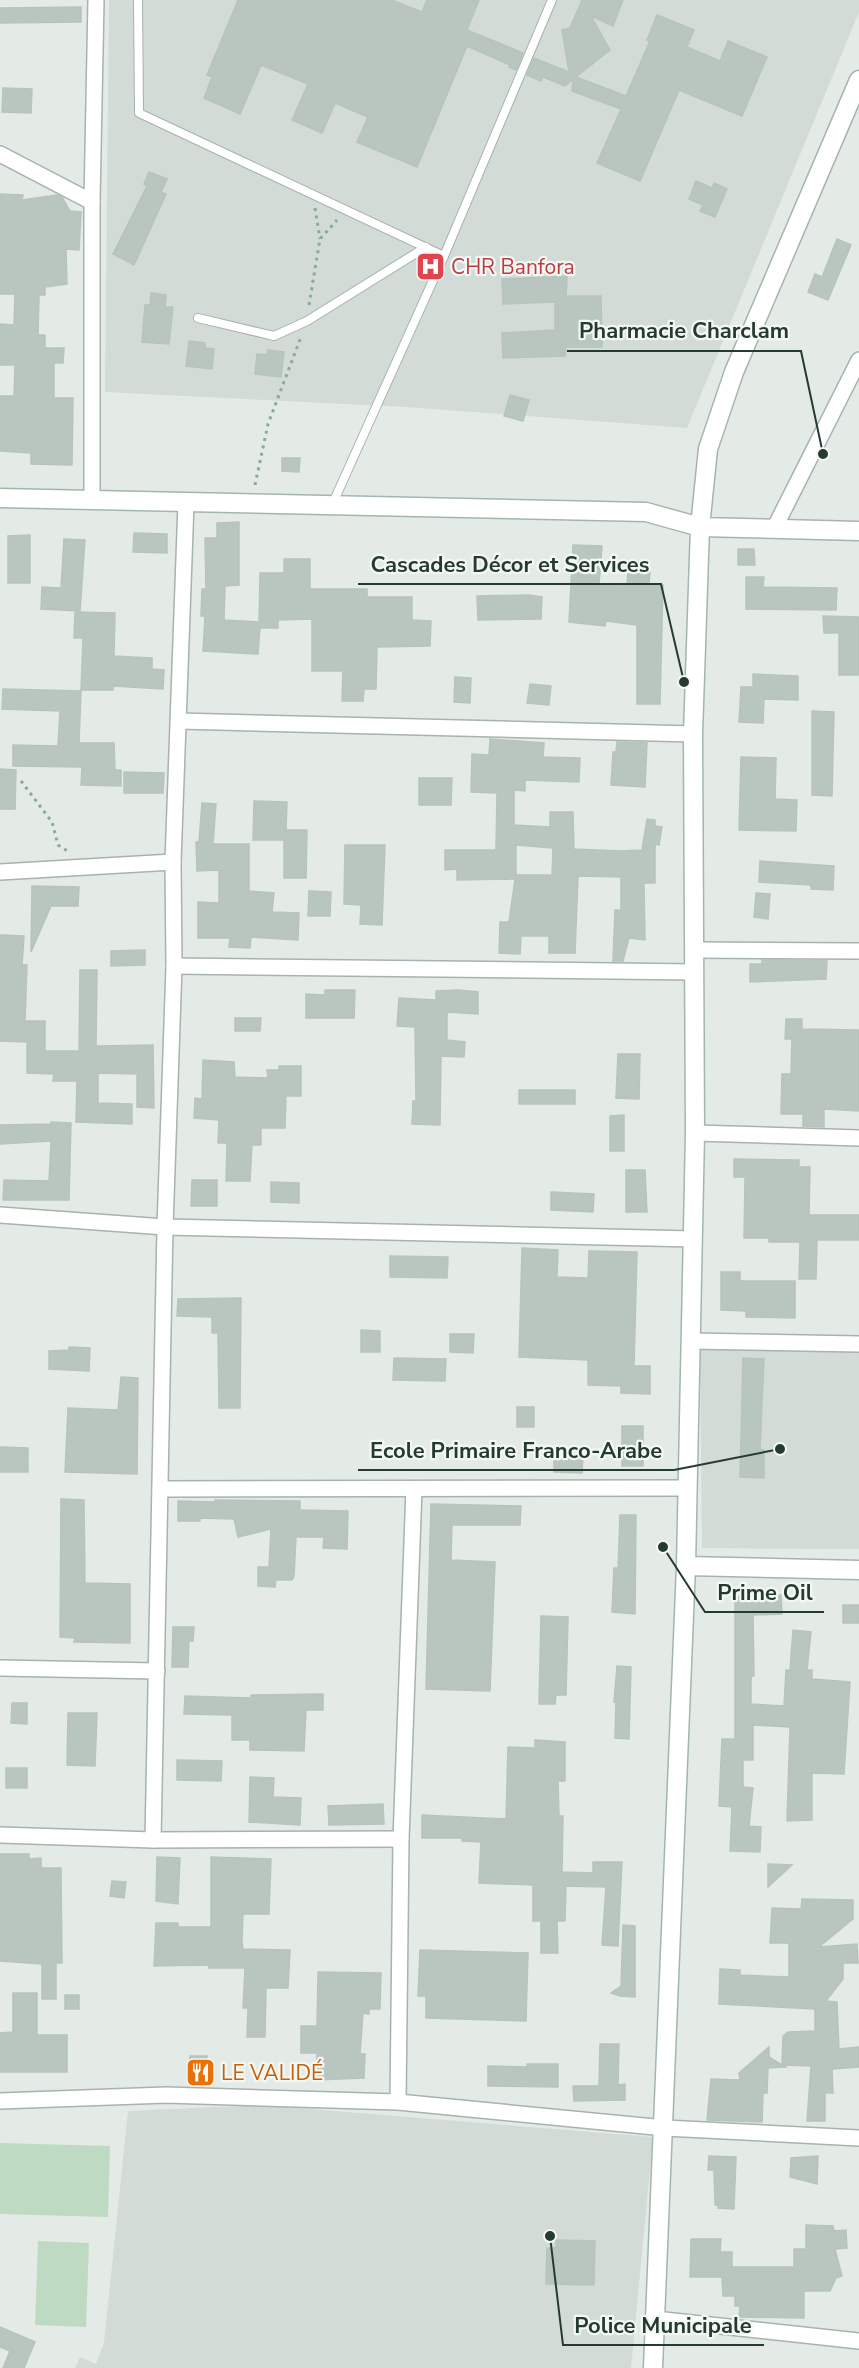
<svg xmlns="http://www.w3.org/2000/svg" width="859" height="2368" font-family="'Nunito Sans',sans-serif">
  <style>
    .built { fill: #d2dbd5 }
    .green { fill: #bfdac2 }
    .building { fill: #b9c6bf; stroke: #b7c4bc; stroke-width: 1.5; fill-rule: evenodd }
    .lines { fill: none; stroke-linecap: round; stroke-linejoin: round }
    .service-casing { stroke: #a7b3ad; stroke-width: 10 }
    .minor-casing { stroke: #a7b3ad; stroke-width: 18 }
    .tertiary-casing { stroke: #a7b3ad; stroke-width: 21 }
    .secondary-casing { stroke: #a3b6ac; stroke-width: 21 }
    .path { stroke: #88ab9a; stroke-width: 3; stroke-dasharray: 3 4.5; stroke-linecap: butt }
    .service { stroke: #fff; stroke-width: 8 }
    .minor { stroke: #fff; stroke-width: 15 }
    .tertiary { stroke: #fff; stroke-width: 18 }
    .secondary { stroke: #fff; stroke-width: 18 }
    .labels { text-anchor: middle; dominant-baseline: central; stroke-width: 4.5; stroke-linejoin: round; paint-order: stroke }
    .health-label { font-size: 21px; fill: #be3a42; stroke: #f4f8f5; text-anchor: start }
    .food-label { font-size: 21px; fill: #c56008; stroke: #f4f8f5; text-anchor: start }
    .leader { fill: none; stroke: #253b31; stroke-width: 2 }
    .callout-dot { fill: #253b31; stroke: #f4f8f5; stroke-width: 2 }
    .callout-label { font-size: 22px; text-anchor: middle; font-weight: bold; fill: #253b31; stroke: #f4f8f5; stroke-width: 4.5; stroke-linejoin: round; paint-order: stroke }
  </style>
  <rect width="100%" height="100%" fill="#e4ebe7"/>
  <g class="built">
    <polygon points="109,0 859,0 859,12 687,428 406,407 105,392"/>
    <polygon points="700,1347 859,1349 859,1549 702,1548"/>
    <polygon points="261,2105 653,2137 631,2368 75,2368 80,2357 96,2364 104,2343 128,2111"/>
  </g>
  <g class="green">
    <polygon points="0,2143 110,2146 108,2217 0,2214"/>
    <polygon points="38,2241 89,2243 86,2327 35,2325"/>
  </g>
  <g class="building">
    <polygon points="238,0 392,0 422,12 427,0 479,0 467,30 523,53 516,70 509,67 510,65 467,46 417,167 357,142 368,117 335,103 322,133 292,120 308,84 261,65 240,114 204,98 212,77 207,75"/>
    <polygon points="582,0 623,0 613,26 591,16 610,50 576,77 626,96 650,41 647,40 657,15 694,30 687,47 720,61 728,41 767,57 742,116 679,90 640,181 597,163 621,109 572,91 573,79 565,86 543,77 541,81 527,75 534,58 569,72 562,30 570,28"/>
    <polygon points="81,7 81,22 0,23 0,8"/>
    <polygon points="3,88 32,89 31,113 2,112"/>
    <polygon points="149,172 167,179 161,192 166,194 134,265 113,254 147,186 144,184"/>
    <polygon points="696,181 712,188 714,183 727,189 715,217 700,211 703,205 689,199"/>
    <polygon points="0,194 23,195 22,200 57,195 62,197 70,211 81,212 79,250 66,249 67,284 45,287 45,295 39,295 38,335 45,335 45,348 64,348 63,363 54,363 54,398 73,398 72,465 31,464 31,453 0,451 0,396 14,396 15,365 0,365 0,324 14,325 15,294 0,294"/>
    <polygon points="837,239 851,245 828,300 808,292 815,274 822,277"/>
    <polygon points="567,276 566,296 601,296 602,347 566,347 565,356 503,358 502,333 555,330 555,302 503,304 502,279"/>
    <polygon points="151,293 166,295 165,307 173,307 169,344 142,342 145,305 150,305"/>
    <polygon points="189,341 205,343 205,348 214,349 212,369 186,366"/>
    <polygon points="268,350 284,352 281,377 255,374 257,354 267,355"/>
    <polygon points="510,395 529,400 523,421 504,416"/>
    <polygon points="282,458 300,458 299,472 282,471"/>
    <polygon points="239,522 239,585 225,586 224,620 259,622 260,573 284,573 284,559 310,559 310,589 367,589 367,597 412,597 412,620 431,621 430,646 377,647 376,689 364,689 363,701 342,701 343,671 312,671 312,619 278,620 278,628 260,628 258,654 203,651 205,616 201,616 202,589 206,589 205,538 217,538 217,523"/>
    <polygon points="134,533 167,534 167,553 133,552"/>
    <polygon points="30,535 30,583 8,583 8,536"/>
    <polygon points="64,539 85,540 80,611 41,609 42,587 61,588"/>
    <polygon points="573,545 602,546 599,584 627,585 628,571 650,572 649,584 663,585 660,704 637,704 637,625 606,621 605,626 569,622"/>
    <polygon points="738,549 754,549 755,565 738,565"/>
    <polygon points="746,577 764,577 763,587 837,588 836,610 746,609"/>
    <polygon points="528,595 542,597 541,619 478,620 477,596"/>
    <polygon points="75,612 115,613 114,656 152,658 152,669 164,670 163,689 113,686 113,690 81,690 83,638 74,638"/>
    <polygon points="823,616 859,617 859,675 839,675 839,633 824,633"/>
    <polygon points="753,674 798,676 798,700 764,699 763,723 739,722 741,687 753,687"/>
    <polygon points="455,677 471,678 470,703 454,702"/>
    <polygon points="530,684 551,686 549,705 527,703"/>
    <polygon points="3,689 81,691 79,743 114,743 115,770 121,770 121,786 81,785 82,767 13,766 13,745 58,746 60,711 2,709"/>
    <polygon points="812,711 834,712 832,796 812,795"/>
    <path d="M490 739 544 743 543 757 580 758 579 782 525 780V791L514 790V825L550 827V812H573L574 849 621 851 642 850 647 819 655 820V826L662 827 659 845 655 844V883H644L645 940 629 938 623 961H613L615 910H621V877L578 876 575 953H549V936H521L520 954 499 953 500 922H509L515 879 457 880V869L445 870V850H496L497 793 471 792 472 754 489 755ZM516 845 553 848 552 875H516Z"/>
    <polygon points="617,742 647,743 645,787 611,785 613,752 616,752"/>
    <polygon points="741,757 776,758 775,799 797,800 796,831 739,830"/>
    <polygon points="0,769 16,770 15,809 0,809"/>
    <polygon points="124,772 164,773 163,793 124,793"/>
    <polygon points="419,778 452,778 451,805 419,805"/>
    <polygon points="254,801 287,802 286,830 307,830 306,878 284,878 284,840 253,840"/>
    <polygon points="202,803 216,804 213,844 249,844 249,891 274,893 272,912 299,913 298,940 251,937 250,948 229,947 230,938 198,938 198,902 219,903 219,870 197,871 196,842 199,842"/>
    <polygon points="345,845 385,845 382,925 360,924 361,905 344,904"/>
    <polygon points="760,861 834,866 833,890 811,889 811,885 759,882"/>
    <polygon points="32,886 79,887 78,906 51,906 31,952"/>
    <polygon points="309,891 331,892 330,916 308,916"/>
    <polygon points="756,893 770,894 768,919 754,917"/>
    <polygon points="0,935 24,936 22,965 27,965 25,1021 45,1021 45,1051 79,1051 80,970 97,970 96,1046 153,1045 154,1108 137,1107 137,1074 98,1073 98,1103 132,1104 132,1124 76,1122 77,1081 53,1081 54,1074 27,1073 27,1042 0,1041"/>
    <polygon points="145,950 145,965 111,966 111,951"/>
    <polygon points="762,960 827,961 826,979 750,982 750,964 762,964"/>
    <polygon points="325,990 355,990 354,1018 306,1018 306,994 325,995"/>
    <polygon points="458,990 478,992 478,1014 447,1012 447,1040 465,1042 464,1057 441,1056 440,1125 412,1124 413,1101 416,1101 415,1027 397,1026 399,998 436,1000 436,991"/>
    <polygon points="235,1018 261,1018 260,1031 235,1031"/>
    <polygon points="786,1019 802,1019 802,1029 859,1030 859,1111 824,1109 824,1127 803,1126 803,1114 781,1114 782,1074 791,1074 792,1039 785,1039"/>
    <polygon points="618,1054 640,1054 639,1099 616,1098"/>
    <polygon points="203,1060 234,1062 235,1077 268,1078 267,1070 279,1070 279,1066 301,1066 301,1096 286,1096 285,1128 261,1128 261,1145 252,1145 250,1181 226,1181 227,1143 218,1143 219,1120 194,1118 195,1098 202,1099"/>
    <rect x="519" y="1090" width="56" height="14"/>
    <polygon points="624,1115 624,1151 610,1151 610,1116"/>
    <polygon points="51,1122 71,1123 69,1200 3,1200 4,1180 49,1181 51,1141 0,1144 0,1125 51,1124"/>
    <polygon points="734,1159 799,1160 799,1167 810,1167 809,1215 859,1215 859,1240 817,1240 816,1279 799,1279 800,1242 769,1242 769,1238 744,1238 745,1177 734,1177"/>
    <polygon points="626,1170 645,1170 647,1212 626,1212"/>
    <polygon points="192,1180 217,1180 217,1206 191,1206"/>
    <polygon points="271,1182 299,1183 299,1203 271,1202"/>
    <polygon points="551,1192 594,1194 593,1212 551,1210"/>
    <polygon points="522,1248 558,1250 557,1277 588,1278 589,1251 637,1252 634,1366 650,1366 650,1394 621,1393 621,1386 588,1385 588,1360 519,1357"/>
    <polygon points="390,1256 448,1257 447,1278 390,1277"/>
    <polygon points="721,1272 740,1272 740,1281 795,1281 795,1318 746,1317 746,1311 721,1310"/>
    <polygon points="241,1298 240,1408 219,1408 218,1333 212,1333 212,1317 177,1316 178,1299"/>
    <polygon points="361,1330 380,1331 380,1352 361,1352"/>
    <polygon points="450,1334 474,1334 473,1353 450,1352"/>
    <polygon points="69,1347 90,1348 89,1371 49,1369 49,1351 69,1350"/>
    <polygon points="394,1358 446,1359 445,1381 393,1380"/>
    <polygon points="743,1358 764,1359 760,1449 764,1450 764,1478 740,1477"/>
    <polygon points="121,1377 138,1378 137,1474 65,1472 68,1408 118,1410"/>
    <rect x="517" y="1407" width="17" height="20"/>
    <rect x="622" y="1426" width="21" height="40"/>
    <polygon points="0,1447 28,1448 28,1472 0,1472"/>
    <polygon points="554,1456 583,1457 582,1473 554,1472"/>
    <polygon points="61,1499 84,1500 85,1583 130,1584 130,1643 74,1642 75,1638 60,1637"/>
    <polygon points="215,1500 300,1501 300,1510 348,1511 347,1549 323,1548 324,1537 296,1537 294,1576 292,1580 276,1580 275,1587 258,1586 258,1567 269,1567 271,1529 238,1537 234,1519 200,1518 200,1521 178,1521 178,1501 215,1502"/>
    <polygon points="431,1504 521,1506 520,1525 452,1525 451,1560 495,1562 490,1691 426,1689"/>
    <polygon points="620,1515 636,1515 635,1614 612,1612 614,1568 618,1568"/>
    <polygon points="781,1595 782,1614 753,1615 754,1676 751,1676 751,1704 784,1706 786,1670 790,1670 793,1630 811,1632 807,1670 812,1670 812,1679 850,1682 844,1774 812,1773 812,1820 787,1821 790,1727 753,1725 753,1760 743,1760 743,1787 753,1788 749,1826 761,1827 760,1852 730,1851 732,1807 719,1806 722,1739 735,1739 735,1597"/>
    <rect x="843" y="1605" width="16" height="18"/>
    <polygon points="541,1616 568,1617 566,1695 556,1695 555,1704 539,1704"/>
    <polygon points="173,1627 194,1627 193,1641 189,1641 188,1667 172,1667"/>
    <polygon points="617,1666 631,1667 629,1739 615,1738 616,1702 614,1702"/>
    <polygon points="323,1694 323,1710 306,1710 304,1751 250,1750 250,1740 232,1740 232,1715 184,1714 185,1696 251,1698 251,1695"/>
    <polygon points="12,1703 27,1703 27,1724 11,1723"/>
    <polygon points="68,1713 97,1713 95,1766 67,1765"/>
    <polygon points="535,1740 565,1742 565,1781 558,1781 559,1816 563,1816 562,1872 593,1873 593,1862 622,1862 618,1946 602,1945 606,1887 566,1886 565,1921 557,1921 558,1953 541,1953 541,1921 533,1921 533,1885 479,1883 481,1842 462,1841 462,1838 422,1838 422,1815 506,1819 508,1747 535,1748"/>
    <polygon points="177,1760 222,1761 221,1781 177,1780"/>
    <rect x="6" y="1768" width="21" height="20"/>
    <polygon points="250,1777 274,1778 273,1797 301,1798 300,1825 249,1822"/>
    <polygon points="383,1804 384,1824 329,1825 328,1806"/>
    <polygon points="0,1854 29,1854 29,1859 41,1858 41,1868 61,1868 62,1963 56,1963 56,1999 42,1999 42,1964 0,1961"/>
    <polygon points="157,1857 180,1858 178,1904 156,1901"/>
    <polygon points="211,1857 271,1859 269,1914 243,1914 242,1942 243,1949 290,1950 288,1988 266,1988 265,2037 247,2037 248,2008 243,2008 245,1968 209,1968 209,1965 154,1966 156,1923 178,1923 178,1927 211,1927"/>
    <polygon points="768,1864 792,1865 768,1887"/>
    <polygon points="112,1881 126,1882 124,1898 110,1896"/>
    <polygon points="802,1899 853,1900 853,1919 819,1947 857,1944 858,1963 843,1963 843,1979 826,2001 837,2002 839,2049 859,2047 859,2067 832,2069 833,2093 825,2093 825,2121 807,2121 811,2066 783,2065 786,2067 768,2068 767,2093 763,2093 762,2122 707,2120 711,2079 740,2080 739,2073 769,2047 769,2057 782,2065 783,2036 788,2032 815,2031 815,2009 719,2004 720,1969 740,1970 740,1975 789,1977 789,1943 770,1943 772,1908 801,1909"/>
    <polygon points="623,1925 635,1926 635,1997 620,1996 611,1993 621,1986"/>
    <polygon points="420,1950 528,1953 526,2021 426,2018 426,1996 418,1996"/>
    <polygon points="318,1972 381,1973 380,2009 369,2009 369,2014 363,2013 360,2054 365,2054 364,2078 316,2080 317,2053 301,2053 301,2026 317,2026"/>
    <polygon points="13,1993 37,1993 37,2035 67,2035 67,2072 0,2072 0,2033 13,2032"/>
    <rect x="65" y="1995" width="14" height="14"/>
    <polygon points="600,2044 619,2044 618,2085 625,2084 625,2100 574,2101 573,2086 599,2086"/>
    <polygon points="190,2056 207,2056 206,2077 189,2076"/>
    <polygon points="527,2064 558,2064 558,2087 488,2086 488,2066 527,2067"/>
    <polygon points="709,2156 736,2157 734,2209 718,2208 718,2205 715,2205 714,2170 708,2170"/>
    <polygon points="818,2156 817,2184 790,2177 791,2158"/>
    <polygon points="806,2225 833,2226 834,2231 846,2230 847,2248 835,2249 842,2276 836,2278 830,2291 804,2291 804,2318 739,2317 740,2306 735,2306 735,2296 723,2296 722,2277 690,2277 691,2239 721,2239 720,2252 732,2252 732,2267 794,2267 794,2249 806,2249"/>
    <polygon points="556,2240 595,2241 594,2285 546,2284 547,2248 556,2248"/>
    <polygon points="0,2327 35,2342 24,2368 3,2368 10,2351 0,2347"/>
  </g>
  <g class="lines">
    <defs>
      <g id="service">
        <polyline points="138,0 139,113 444,256"/>
        <polyline points="198,318 274,336 307,321 426,247"/>
        <polyline points="332,505 444,256 552,0"/>
      </g>
      <g id="minor">
        <polyline points="0,154 92,202"/>
        <polyline points="92,501 92,202 96,0"/>
        <polyline points="774,529 859,360"/>
        <polyline points="179,721 693,734"/>
        <polyline points="0,872 173,862"/>
        <polyline points="696,950 859,951"/>
        <polyline points="174,966 695,972"/>
        <polyline points="695,1133 859,1138"/>
        <polyline points="0,1215 165,1227 693,1239"/>
        <polyline points="691,1341 859,1344"/>
        <polyline points="160,1489 688,1488"/>
        <polyline points="0,1668 157,1671"/>
        <polyline points="0,1835 153,1840 401,1839"/>
        <polyline points="153,1840 165,1227 174,966 173,862 186,503"/>
        <polyline points="0,2101 166,2095 398,2102 665,2128 859,2138"/>
        <polyline points="398,2102 401,1839 414,1489"/>
        <polyline points="655,2319 859,2341"/>
      </g>
      <g id="tertiary">
        <polyline points="859,80 734,372 708,449 700,527 859,531"/>
        <polyline points="686,1566 859,1570"/>
      </g>
      <polyline id="secondary" points="0,498 646,512 700,527 693,734 695,1133 686,1566 653,2368"/>
    </defs>
    <use href="#service" class="service-casing"/>
    <use href="#minor" class="minor-casing"/>
    <use href="#tertiary" class="tertiary-casing"/>
    <use href="#secondary" class="secondary-casing"/>
    <g class="path">
      <polyline points="315,208 320,239"/>
      <polyline points="309,305 320,239 337,220"/>
      <polyline points="255,485 268,424 301,337"/>
      <polyline points="21,781 52,822 58,845 69,852"/>
    </g>
    <use href="#service" class="service"/>
    <use href="#minor" class="minor"/>
    <use href="#tertiary" class="tertiary"/>
    <use href="#secondary" class="secondary"/>
  </g>
  <defs>
    <symbol id="hospital-square" viewBox="-11 -11 22 22"><rect x="-9" y="-9" width="18" height="18" rx="4" fill="#e0444e" stroke="#f4f8f5"/><path d="M-5-5h3v3.5h4V-5h3V5h-3V1.5h-4V5h-3Z" fill="#fff"/></symbol>
    <symbol id="restaurant-square" viewBox="-11 -11 22 22"><rect x="-9" y="-9" width="18" height="18" rx="4" fill="#e8710a" stroke="#f4f8f5"/><path d="M-5-6h1v4h1v-4h1v4h1v-4h1v5L-1.5 .5V6h-2V.5L-5-1ZM5-6V6H3V1.5H1.5Q1.5-4 5-6Z" fill="#fff"/></symbol>
  </defs>
  <g fill-rule="evenodd">
    <use href="#hospital-square" x="414" y="250" width="33" height="33"/>
    <use href="#restaurant-square" x="184" y="2056" width="33" height="33"/>
  </g>
  <g class="labels">
    <g class="health-label">
      <text x="451" y="267">CHR Banfora</text>
    </g>
    <g class="food-label">
      <text x="221" y="2073">LE VALIDÉ</text>
    </g>
  </g>
  <path class="leader" d="M823 454L801 351H567M684 682L661 584H358M780 1449L674 1470H358M663 1547L705 1612H824M550 2236L563 2345H764"/>
  <g class="callout-dot">
    <circle cx="823" cy="454" r="6"/>
    <circle cx="684" cy="682" r="6"/>
    <circle cx="780" cy="1449" r="6"/>
    <circle cx="663" cy="1547" r="6"/>
    <circle cx="550" cy="2236" r="6"/>
  </g>
  <g class="callout-label">
    <text x="684" y="338">Pharmacie Charclam</text>
    <text x="510" y="572">Cascades Décor et Services</text>
    <text x="516" y="1458">Ecole Primaire Franco-Arabe</text>
    <text x="765" y="1600">Prime Oil</text>
    <text x="663" y="2333">Police Municipale</text>
  </g>
</svg>
